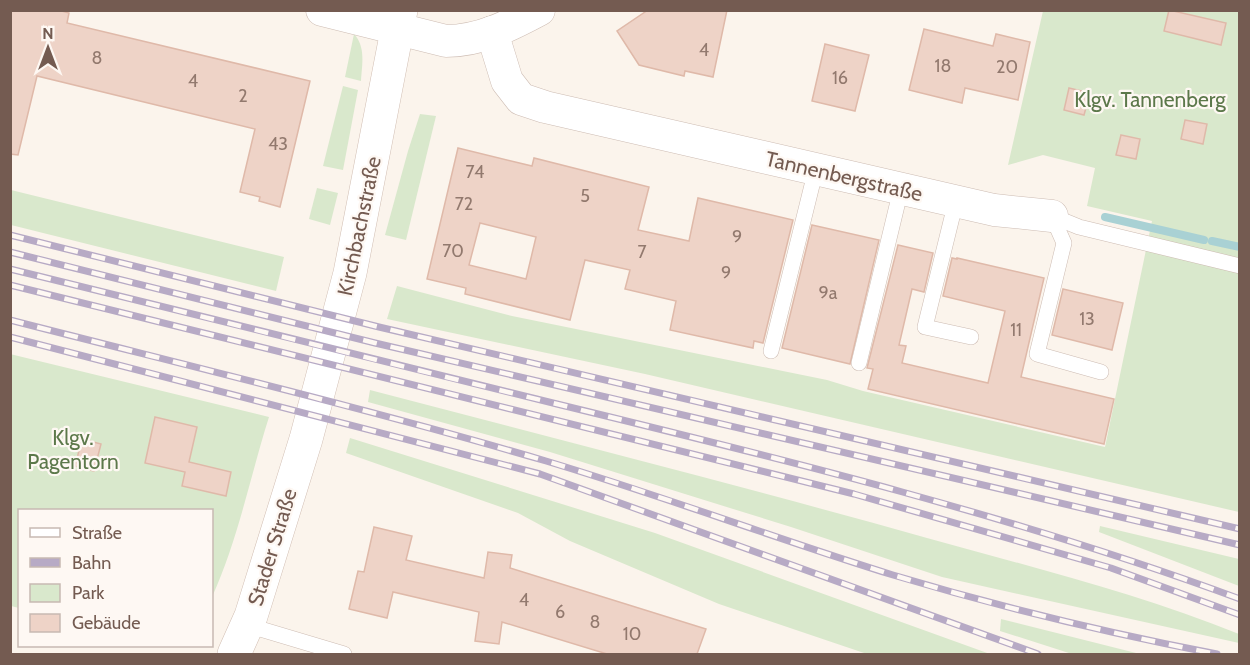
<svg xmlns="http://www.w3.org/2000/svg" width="1250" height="665" font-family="Cabin,sans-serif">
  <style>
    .green { fill: #d9e8cc }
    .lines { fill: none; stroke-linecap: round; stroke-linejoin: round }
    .stream { stroke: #a9d1d4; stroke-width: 8 }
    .building { fill: #eed3c7; stroke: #dfb9a9; stroke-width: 1.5; fill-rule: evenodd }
    .lane-casing { stroke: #cdbcb3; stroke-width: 16 }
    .street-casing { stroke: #cdbcb3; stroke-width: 33 }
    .secondary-casing { stroke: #d1beb3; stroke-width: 34 }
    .lane { stroke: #fff; stroke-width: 15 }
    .street { stroke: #fff; stroke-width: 32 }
    .secondary { stroke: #fff; stroke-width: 33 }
    .rail-casing { stroke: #b7aac5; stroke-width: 7 }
    .rail { stroke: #fef8f3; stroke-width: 4.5; stroke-dasharray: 14; stroke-linecap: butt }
    .labels { text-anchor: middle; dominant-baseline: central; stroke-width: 4.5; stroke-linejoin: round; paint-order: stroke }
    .number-label { font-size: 18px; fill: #92796e }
    .park-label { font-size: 21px; fill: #5c784a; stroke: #fef8f3 }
    .street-label { font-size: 21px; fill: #745b51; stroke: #fef8f3 }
  </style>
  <rect width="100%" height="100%" fill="#fbf4ec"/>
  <g class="green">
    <polygon points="1043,11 1239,11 1239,512 645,374 387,319 397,286 512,316 827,380 863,391 1105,447 1152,221 1087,206 1095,168 1043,155 1008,165"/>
    <path d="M354 34C366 47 362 65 361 81L345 77Z"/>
    <polygon points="343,86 358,90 343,170 323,166"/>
    <polygon points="420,114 436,116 406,240 385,235 408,151"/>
    <polygon points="317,188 338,193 330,225 309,219"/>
    <polygon points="11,190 284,257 276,291 11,225"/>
    <path d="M10 354 269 417C250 477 238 540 212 597V510H20L19 608 11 606Z"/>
    <path d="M370 390C556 439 742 486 927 538 1032 567 1139 594 1239 634V643L942 577 791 527 550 452 368 402Z"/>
    <polygon points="350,438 655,533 990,654 867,654 719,604 570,541 518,513 346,453"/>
    <polygon points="1100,526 1239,559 1239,586 1099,532"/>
    <polygon points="1001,619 1140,654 1072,654 1000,631"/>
  </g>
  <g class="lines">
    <g class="stream">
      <polyline points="1105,217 1204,240"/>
      <polyline points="1212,241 1240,247"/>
    </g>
  </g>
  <g class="building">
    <polygon points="10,10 58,10 69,13 67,23 310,81 280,207 259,201 260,197 240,192 255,129 37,76 18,155 10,154"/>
    <polygon points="648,10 727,10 713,77 685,71 684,76 639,65 617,31"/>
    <polygon points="1169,10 1226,23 1221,45 1164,31"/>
    <polygon points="924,29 993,46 996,34 1030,42 1018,100 965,88 962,103 909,90"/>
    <polygon points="825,44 869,55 855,111 812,101"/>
    <polygon points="1069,88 1090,93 1084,115 1064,110"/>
    <polygon points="1185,120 1207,124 1203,144 1181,139"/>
    <polygon points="1121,135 1140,139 1136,159 1116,155"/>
    <path d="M458 148 532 166 534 158 649 187 638 230 689 241 698 198 793 220 763 343 754 341 753 348 670 330 676 301 625 289 630 270 585 260 570 320 465 294 466 288 427 279ZM480 223 536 237 526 279 469 265Z"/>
    <polygon points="812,225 879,240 850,364 782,348"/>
    <polygon points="898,245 933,253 924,292 912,289 899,345 906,346 902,363 988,383 1005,311 943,296 952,258 957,259 957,258 1044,278 1021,377 1114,399 1104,444 868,389 873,369 867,368"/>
    <polygon points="1063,289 1123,303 1112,350 1052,335"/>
    <polygon points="155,417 197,427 189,462 231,472 226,496 182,486 185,472 145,463"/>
    <polygon points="82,439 101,444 94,471 75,466"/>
    <polygon points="374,527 412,536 406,560 484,578 488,552 512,555 510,568 706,629 697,654 607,654 502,622 499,644 475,641 479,612 393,592 387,618 349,609 358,571 364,572"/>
  </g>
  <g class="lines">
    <defs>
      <g id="lane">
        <polyline points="956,201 925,327 971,337"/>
        <polyline points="1052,216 1064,243 1037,354 1101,372"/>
        <polyline points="1052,216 1079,227 1240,266"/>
        <polyline points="771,351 816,169"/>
        <polyline points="859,363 901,189"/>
        <polyline points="247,625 344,654"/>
      </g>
      <g id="street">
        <path d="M322 10 446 41C480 41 509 26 539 10"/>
        <polyline points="492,32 507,81 521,99 545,107 994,210 1052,216"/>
      </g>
      <polyline id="secondary" points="234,654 251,616 306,439 350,273 401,10"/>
    </defs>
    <use href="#lane" class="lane-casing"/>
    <use href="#street" class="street-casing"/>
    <use href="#secondary" class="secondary-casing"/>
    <use href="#lane" class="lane"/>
    <use href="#street" class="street"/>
    <use href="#secondary" class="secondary"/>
    <defs>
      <g id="rail">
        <polyline points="10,235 379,327 1240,529"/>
        <polyline points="10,252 375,343 1240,545"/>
        <path d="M10 269C193 314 375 360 557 404 787 460 1018 517 1240 599"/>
        <polyline points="10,285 854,494 1111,568 1240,615"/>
        <path d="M10 320C189 366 369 409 546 461 663 496 777 539 893 575 1000 607 1108 633 1217 654"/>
        <polyline points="10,337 540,474 1038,654"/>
      </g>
    </defs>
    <use href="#rail" class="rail-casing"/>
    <use href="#rail" class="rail"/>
  </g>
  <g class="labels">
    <g class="number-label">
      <text x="704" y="50">4</text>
      <text x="97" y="58">8</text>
      <text x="943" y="66">18</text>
      <text x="1007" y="67">20</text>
      <text x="840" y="78">16</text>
      <text x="193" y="81">4</text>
      <text x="243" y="96">2</text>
      <text x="278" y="144">43</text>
      <text x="475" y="172">74</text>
      <text x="585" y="196">5</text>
      <text x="464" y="204">72</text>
      <text x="737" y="237">9</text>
      <text x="453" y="251">70</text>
      <text x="642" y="252">7</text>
      <text x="726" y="273">9</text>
      <text x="828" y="293">9a</text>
      <text x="1087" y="319">13</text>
      <text x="1016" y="330">11</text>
      <text x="524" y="600">4</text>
      <text x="560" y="612">6</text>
      <text x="595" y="622">8</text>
      <text x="632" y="634">10</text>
    </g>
    <g class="park-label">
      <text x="1150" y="99">Klgv. Tannenberg</text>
      <text x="73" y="437">Klgv.<tspan x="73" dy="24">Pagentorn</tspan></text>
    </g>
    <g class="street-label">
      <text transform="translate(844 176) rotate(13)">Tannenbergstraße</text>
      <text transform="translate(359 226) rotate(-78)">Kirchbachstraße</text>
      <text transform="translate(272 547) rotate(-73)">Stader Straße</text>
    </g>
  </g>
  <rect width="1250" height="665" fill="none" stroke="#745b51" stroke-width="24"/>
  <rect x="18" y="509" width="195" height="138" fill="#fef8f3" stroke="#c7b9b2" stroke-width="1.5"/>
  <rect x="30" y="528" width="30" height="9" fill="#ffffff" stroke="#c7b9b2" stroke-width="1.5"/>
  <text x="72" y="539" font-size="18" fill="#745b51">Straße</text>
  <rect x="30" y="558" width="30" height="9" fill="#b7aac5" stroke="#c7b9b2" stroke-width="1.5"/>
  <text x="72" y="569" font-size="18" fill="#745b51">Bahn</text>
  <rect x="30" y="584" width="30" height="18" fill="#d9e8cc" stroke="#c7b9b2" stroke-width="1.5"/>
  <text x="72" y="599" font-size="18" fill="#745b51">Park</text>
  <rect x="30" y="614" width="30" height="18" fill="#eed3c7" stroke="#c7b9b2" stroke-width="1.5"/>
  <text x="72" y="629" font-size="18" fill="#745b51">Gebäude</text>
  <g transform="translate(48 48)" stroke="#fef8f3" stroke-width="4.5" paint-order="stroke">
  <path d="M0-4.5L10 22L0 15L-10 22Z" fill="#745b51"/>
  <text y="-9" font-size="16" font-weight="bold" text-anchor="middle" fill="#745b51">N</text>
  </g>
</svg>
